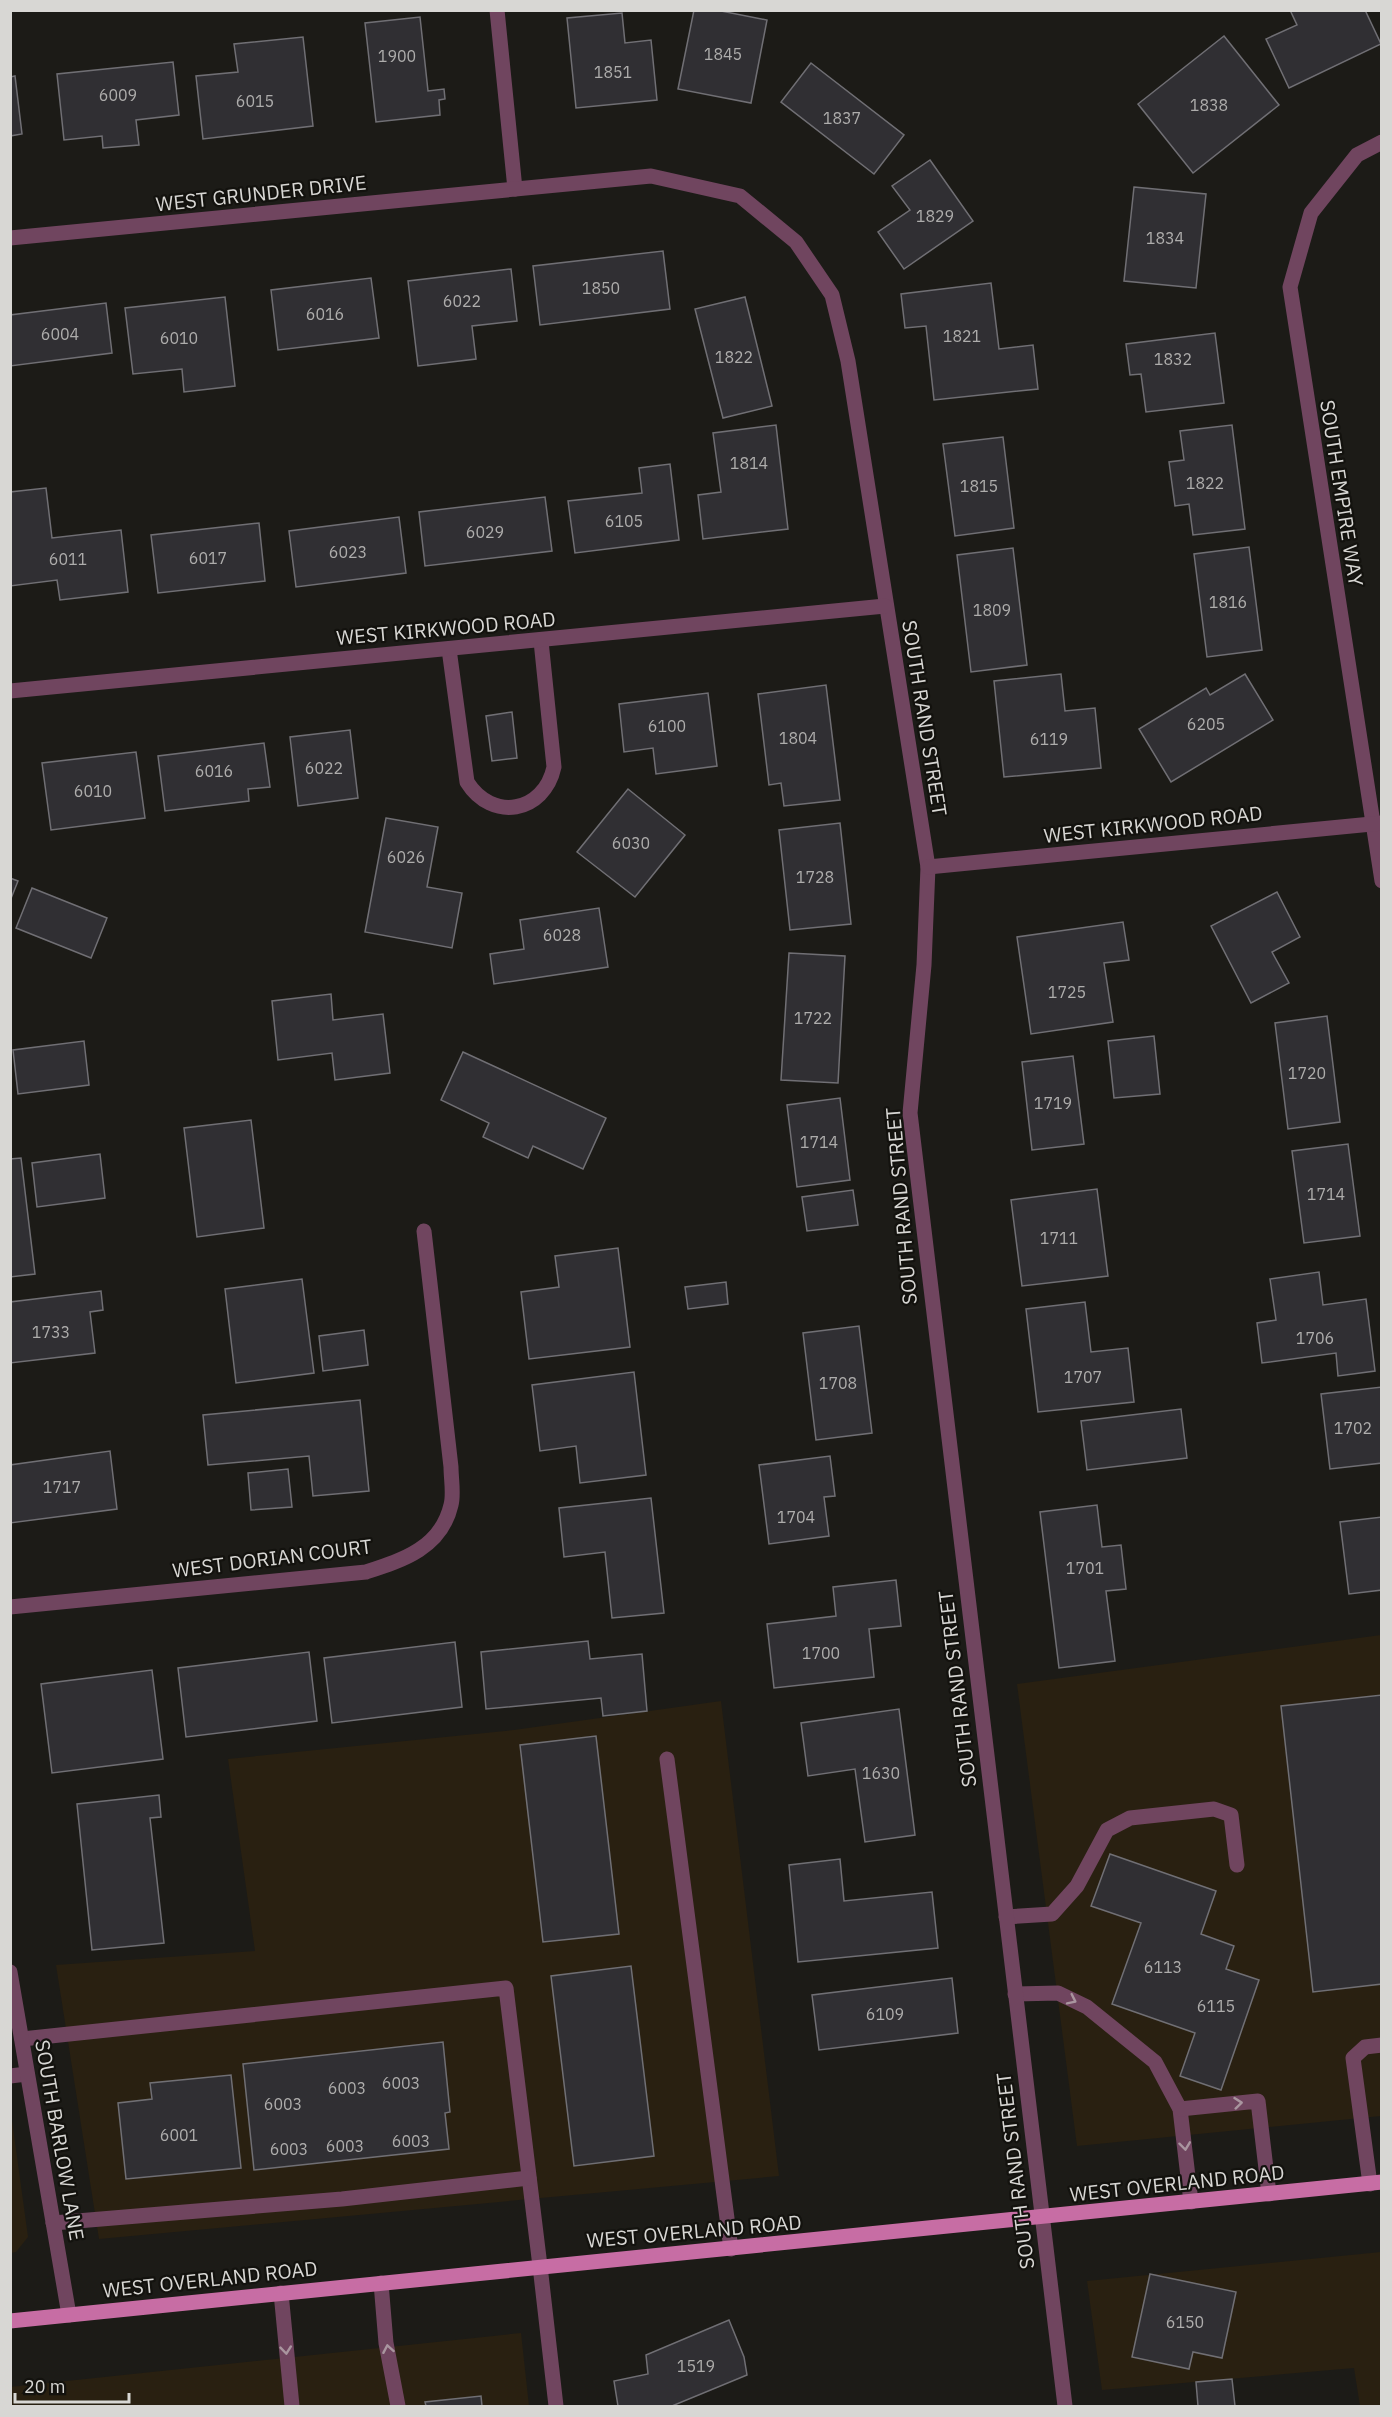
<svg xmlns="http://www.w3.org/2000/svg" width="1392" height="2417" font-family="'IBM Plex Sans',sans-serif">
  <style>
    .commercial { fill: #292011 }
    .building { fill: #302f33; stroke: #706f74; stroke-width: 1.5 }
    .lines { fill: none; stroke-linecap: round; stroke-linejoin: round }
    .service { stroke: #70455f; stroke-width: 15 }
    .minor { stroke: #70455f; stroke-width: 15 }
    .primary { stroke: #c76da4; stroke-width: 15 }
    .oneway { stroke: #a9959f }
    .labels { text-anchor: middle; dominant-baseline: central; stroke-width: 4.5; stroke-linejoin: round; paint-order: stroke }
    .number-label { font-size: 16px; fill: #aeadac }
    .street-label { font-size: 20px; fill: #d8d7d4; stroke: #13120e }
  </style>
  <rect width="100%" height="100%" fill="#1c1b17"/>
  <g class="commercial">
    <polygon points="1381,1635 1381,2116 1077,2146 1017,1684"/>
    <polygon points="721,1701 779,2176 99,2239 56,1965 255,1951 228,1759 514,1730"/>
    <polygon points="11,2113 28,2237 16,2252 11,2253"/>
    <polygon points="1381,2252 1381,2406 1360,2406 1354,2368 1102,2390 1087,2281"/>
    <polygon points="521,2333 529,2406 11,2406 10,2387"/>
  </g>
  <g class="building">
    <polygon points="694,10 716,10 767,20 751,103 678,89"/>
    <polygon points="1290,10 1365,10 1381,44 1289,88 1266,39 1297,25"/>
    <polygon points="622,13 625,43 651,40 657,100 576,108 567,18"/>
    <polygon points="420,17 428,91 444,89 445,99 439,100 440,115 376,122 365,23"/>
    <polygon points="1224,36 1279,105 1193,173 1138,104"/>
    <polygon points="303,37 313,126 203,139 196,76 238,72 234,44"/>
    <polygon points="173,62 179,115 136,120 139,145 103,148 102,136 64,140 57,74"/>
    <polygon points="811,63 904,135 874,174 781,102"/>
    <polygon points="15,76 22,134 10,136 10,77"/>
    <polygon points="930,160 973,221 904,269 878,232 910,210 892,186"/>
    <polygon points="1134,187 1206,194 1196,288 1124,281"/>
    <polygon points="663,251 670,309 540,325 533,266"/>
    <polygon points="511,269 517,321 472,326 476,359 418,366 408,281"/>
    <polygon points="371,278 379,338 278,350 271,290"/>
    <polygon points="991,283 999,349 1033,345 1038,389 934,400 926,326 905,328 901,294"/>
    <polygon points="225,297 235,386 184,392 182,369 133,374 125,308"/>
    <polygon points="745,297 772,406 723,418 695,309"/>
    <polygon points="106,303 112,353 10,366 10,315"/>
    <polygon points="1215,333 1224,403 1146,412 1141,374 1130,375 1126,344"/>
    <polygon points="776,425 788,529 703,539 698,495 721,492 713,433"/>
    <polygon points="1232,425 1245,529 1193,535 1189,504 1175,506 1169,462 1184,460 1180,431"/>
    <polygon points="1003,437 1014,528 955,536 943,444"/>
    <polygon points="670,464 679,540 575,553 568,501 642,493 639,468"/>
    <polygon points="46,488 52,538 121,530 128,592 60,600 57,580 10,586 10,492"/>
    <polygon points="545,497 552,551 425,566 419,512"/>
    <polygon points="399,517 406,573 296,587 289,531"/>
    <polygon points="259,523 265,581 158,593 151,535"/>
    <polygon points="1249,547 1262,650 1207,657 1194,554"/>
    <polygon points="1013,548 1027,665 971,672 957,555"/>
    <polygon points="1061,674 1065,711 1095,708 1101,768 1004,777 994,681"/>
    <polygon points="1245,674 1273,720 1171,782 1139,729 1206,688 1210,695"/>
    <polygon points="826,685 840,800 784,806 781,783 769,785 758,694"/>
    <polygon points="708,693 717,766 656,774 653,748 624,752 619,704"/>
    <polygon points="512,712 517,758 492,761 486,716"/>
    <polygon points="350,730 358,798 298,806 290,737"/>
    <polygon points="264,743 270,787 248,789 249,801 165,811 158,756"/>
    <polygon points="136,752 145,818 51,830 42,763"/>
    <polygon points="628,789 685,835 635,897 577,852"/>
    <polygon points="386,818 438,827 427,887 462,893 452,948 365,932"/>
    <polygon points="840,823 851,924 790,930 779,830"/>
    <polygon points="10,878 18,881 10,901"/>
    <polygon points="32,888 107,918 91,958 16,928"/>
    <polygon points="1277,892 1300,937 1272,952 1289,983 1251,1003 1211,926"/>
    <polygon points="599,908 608,967 494,984 490,954 524,949 520,920"/>
    <polygon points="1123,922 1129,960 1104,963 1113,1022 1031,1034 1017,937"/>
    <polygon points="789,953 845,956 838,1083 781,1080"/>
    <polygon points="331,994 333,1020 383,1014 390,1073 335,1080 332,1053 278,1060 272,1001"/>
    <polygon points="1327,1016 1340,1122 1288,1129 1275,1023"/>
    <polygon points="1154,1036 1160,1094 1114,1098 1108,1041"/>
    <polygon points="84,1041 89,1085 18,1094 13,1050"/>
    <polygon points="463,1052 606,1118 583,1169 533,1146 528,1158 483,1137 489,1123 441,1100"/>
    <polygon points="1073,1056 1084,1144 1032,1150 1022,1062"/>
    <polygon points="840,1098 850,1180 797,1187 787,1105"/>
    <polygon points="251,1120 264,1228 197,1237 184,1128"/>
    <polygon points="1348,1144 1360,1236 1304,1243 1292,1151"/>
    <polygon points="100,1154 105,1198 37,1207 32,1163"/>
    <polygon points="21,1158 35,1274 10,1277 10,1159"/>
    <polygon points="1097,1189 1108,1276 1022,1286 1011,1200"/>
    <polygon points="853,1190 858,1225 807,1231 802,1197"/>
    <polygon points="618,1248 630,1347 529,1359 521,1292 559,1287 555,1256"/>
    <polygon points="1319,1272 1323,1305 1366,1299 1375,1371 1338,1376 1336,1353 1262,1363 1257,1323 1276,1320 1270,1279"/>
    <polygon points="302,1279 314,1373 236,1383 225,1289"/>
    <polygon points="726,1282 728,1304 688,1309 685,1287"/>
    <polygon points="101,1291 103,1310 90,1312 95,1353 10,1363 10,1302"/>
    <polygon points="1085,1302 1091,1352 1128,1348 1134,1402 1038,1412 1026,1309"/>
    <polygon points="859,1326 872,1433 816,1440 803,1333"/>
    <polygon points="364,1330 368,1365 323,1371 319,1336"/>
    <polygon points="634,1372 646,1475 580,1483 576,1446 540,1451 532,1385"/>
    <polygon points="1382,1387 1382,1463 1330,1469 1321,1394"/>
    <polygon points="360,1400 369,1491 313,1496 309,1456 208,1465 203,1415"/>
    <polygon points="1181,1409 1187,1458 1087,1470 1081,1421"/>
    <polygon points="110,1451 117,1509 10,1523 10,1465"/>
    <polygon points="830,1456 835,1496 824,1497 829,1536 769,1544 759,1465"/>
    <polygon points="288,1469 292,1507 251,1510 248,1473"/>
    <polygon points="651,1498 664,1613 612,1618 605,1552 564,1557 559,1508"/>
    <polygon points="1097,1505 1102,1547 1121,1545 1126,1589 1106,1591 1115,1661 1059,1668 1040,1512"/>
    <polygon points="1382,1517 1382,1590 1349,1594 1340,1522"/>
    <polygon points="896,1580 901,1626 869,1629 874,1677 774,1688 767,1624 836,1616 833,1587"/>
    <polygon points="588,1641 590,1659 642,1654 647,1711 603,1716 601,1698 486,1709 481,1652"/>
    <polygon points="455,1642 462,1707 332,1723 324,1658"/>
    <polygon points="309,1652 317,1721 186,1737 178,1668"/>
    <polygon points="152,1670 163,1759 52,1773 41,1684"/>
    <polygon points="1382,1695 1382,1984 1313,1992 1281,1706"/>
    <polygon points="899,1709 915,1835 865,1842 855,1769 808,1776 801,1723"/>
    <polygon points="596,1736 619,1934 543,1942 520,1745"/>
    <polygon points="159,1795 161,1817 150,1818 164,1943 92,1950 77,1804"/>
    <polygon points="1110,1854 1216,1891 1201,1934 1234,1946 1226,1969 1259,1980 1221,2090 1180,2076 1195,2033 1112,2004 1141,1923 1091,1906"/>
    <polygon points="840,1859 844,1901 932,1892 938,1948 798,1962 789,1865"/>
    <polygon points="631,1966 654,2156 574,2166 551,1976"/>
    <polygon points="952,1978 958,2033 819,2050 812,1995"/>
    <polygon points="443,2042 450,2112 445,2113 449,2149 254,2170 243,2064"/>
    <polygon points="231,2075 241,2168 126,2179 118,2103 152,2099 150,2083"/>
    <polygon points="1150,2274 1236,2292 1222,2358 1193,2352 1189,2369 1132,2357"/>
    <polygon points="729,2320 744,2357 747,2375 672,2406 618,2406 614,2381 648,2374 646,2355"/>
    <polygon points="1232,2379 1235,2406 1198,2406 1196,2382"/>
    <polygon points="481,2396 482,2406 426,2406 425,2402"/>
  </g>
  <g class="lines">
    <g class="service">
      <polyline points="667,1759 731,2249"/>
      <polyline points="1006,1917 1052,1914 1077,1886 1107,1830 1130,1818 1214,1809 1231,1815 1237,1865"/>
      <polyline points="1015,1994 1058,1993 1087,2007 1155,2062 1180,2109 1191,2202"/>
      <polyline points="22,2039 506,1988 540,2266"/>
      <polyline points="10,2076 27,2074"/>
      <polyline points="1180,2109 1258,2101 1269,2194"/>
      <polyline points="1370,2184 1353,2058 1365,2047 1382,2045"/>
      <polyline points="53,2223 342,2199 529,2178"/>
      <polyline points="381,2283 386,2343 398,2406"/>
      <polyline points="281,2293 292,2406"/>
    </g>
    <g class="minor">
      <polyline points="497,10 515,189"/>
      <polyline points="1382,142 1357,155 1311,213 1290,287 1382,881"/>
      <polyline points="10,238 651,176 740,196 796,242 832,295 848,361 928,867 924,965 910,1113 1065,2406"/>
      <path d="M449 649 467 782C492 822 544 813 554 767L541 641"/>
      <polyline points="10,691 885,606"/>
      <polyline points="928,867 1382,823"/>
      <path d="M10 1607 366 1572C403 1560 441 1548 451 1505 454 1494 451 1479 451 1467L424 1231"/>
      <polyline points="10,1972 69,2315"/>
      <polyline points="540,2266 556,2406"/>
    </g>
    <polyline class="primary" points="10,2321 1382,2182"/>
  </g>
  <defs><path id="oneway-chevron" d="M-2-3.5L2.5 0L-2 3.5" fill="none" stroke-width="1.6" stroke-linecap="round" stroke-linejoin="round" transform="scale(1.5)"/></defs>
  <g class="oneway">
    <use href="#oneway-chevron" transform="translate(1072 2000) rotate(26)"/>
    <use href="#oneway-chevron" transform="translate(1238 2103) rotate(-6)"/>
    <use href="#oneway-chevron" transform="translate(1185 2146) rotate(83)"/>
    <use href="#oneway-chevron" transform="translate(388 2349) rotate(-100)"/>
    <use href="#oneway-chevron" transform="translate(286 2350) rotate(84)"/>
  </g>
  <g class="labels">
    <g class="number-label">
      <text x="723" y="54">1845</text>
      <text x="397" y="56">1900</text>
      <text x="613" y="72">1851</text>
      <text x="118" y="95">6009</text>
      <text x="255" y="101">6015</text>
      <text x="1209" y="105">1838</text>
      <text x="842" y="118">1837</text>
      <text x="935" y="216">1829</text>
      <text x="1165" y="238">1834</text>
      <text x="601" y="288">1850</text>
      <text x="462" y="301">6022</text>
      <text x="325" y="314">6016</text>
      <text x="60" y="334">6004</text>
      <text x="962" y="336">1821</text>
      <text x="179" y="338">6010</text>
      <text x="734" y="357">1822</text>
      <text x="1173" y="359">1832</text>
      <text x="749" y="463">1814</text>
      <text x="1205" y="483">1822</text>
      <text x="979" y="486">1815</text>
      <text x="624" y="521">6105</text>
      <text x="485" y="532">6029</text>
      <text x="348" y="552">6023</text>
      <text x="208" y="558">6017</text>
      <text x="68" y="559">6011</text>
      <text x="1228" y="602">1816</text>
      <text x="992" y="610">1809</text>
      <text x="1206" y="724">6205</text>
      <text x="667" y="726">6100</text>
      <text x="798" y="738">1804</text>
      <text x="1049" y="739">6119</text>
      <text x="324" y="768">6022</text>
      <text x="214" y="771">6016</text>
      <text x="93" y="791">6010</text>
      <text x="631" y="843">6030</text>
      <text x="406" y="857">6026</text>
      <text x="815" y="877">1728</text>
      <text x="562" y="935">6028</text>
      <text x="1067" y="992">1725</text>
      <text x="813" y="1018">1722</text>
      <text x="1307" y="1073">1720</text>
      <text x="1053" y="1103">1719</text>
      <text x="819" y="1142">1714</text>
      <text x="1326" y="1194">1714</text>
      <text x="1059" y="1238">1711</text>
      <text x="51" y="1332">1733</text>
      <text x="1315" y="1338">1706</text>
      <text x="1083" y="1377">1707</text>
      <text x="838" y="1383">1708</text>
      <text x="1353" y="1428">1702</text>
      <text x="62" y="1487">1717</text>
      <text x="796" y="1517">1704</text>
      <text x="1085" y="1568">1701</text>
      <text x="821" y="1653">1700</text>
      <text x="881" y="1773">1630</text>
      <text x="1163" y="1967">6113</text>
      <text x="1216" y="2006">6115</text>
      <text x="885" y="2014">6109</text>
      <text x="401" y="2083">6003</text>
      <text x="347" y="2088">6003</text>
      <text x="283" y="2104">6003</text>
      <text x="179" y="2135">6001</text>
      <text x="411" y="2141">6003</text>
      <text x="345" y="2146">6003</text>
      <text x="289" y="2149">6003</text>
      <text x="1185" y="2322">6150</text>
      <text x="696" y="2366">1519</text>
    </g>
    <g class="street-label">
      <text transform="translate(261 193) rotate(-6)">WEST GRUNDER DRIVE</text>
      <text transform="translate(1342 493) rotate(81)">SOUTH EMPIRE WAY</text>
      <text transform="translate(446 628) rotate(-5)">WEST KIRKWOOD ROAD</text>
      <text transform="translate(925 718) rotate(81)">SOUTH RAND STREET</text>
      <text transform="translate(1153 824) rotate(-6)">WEST KIRKWOOD ROAD</text>
      <text transform="translate(901 1206) rotate(-95)">SOUTH RAND STREET</text>
      <text transform="translate(272 1558) rotate(-7)">WEST DORIAN COURT</text>
      <text transform="translate(957 1689) rotate(-97)">SOUTH RAND STREET</text>
      <text transform="translate(60 2140) rotate(80)">SOUTH BARLOW LANE</text>
      <text transform="translate(1015 2171) rotate(-97)">SOUTH RAND STREET</text>
      <text transform="translate(1177 2183) rotate(-6)">WEST OVERLAND ROAD</text>
      <text transform="translate(694 2231) rotate(-5)">WEST OVERLAND ROAD</text>
      <text transform="translate(210 2279) rotate(-6)">WEST OVERLAND ROAD</text>
    </g>
  </g>
  <rect width="1392" height="2417" fill="none" stroke="#d8d7d4" stroke-width="24"/>
  <path d="M15 2393v9h114v-9" fill="none" stroke="#d8d7d4" stroke-width="3"/>
  <text x="24" y="2393" font-size="18" fill="#d8d7d4" stroke="#13120e" stroke-width="4.5" paint-order="stroke">20 m</text>
</svg>
